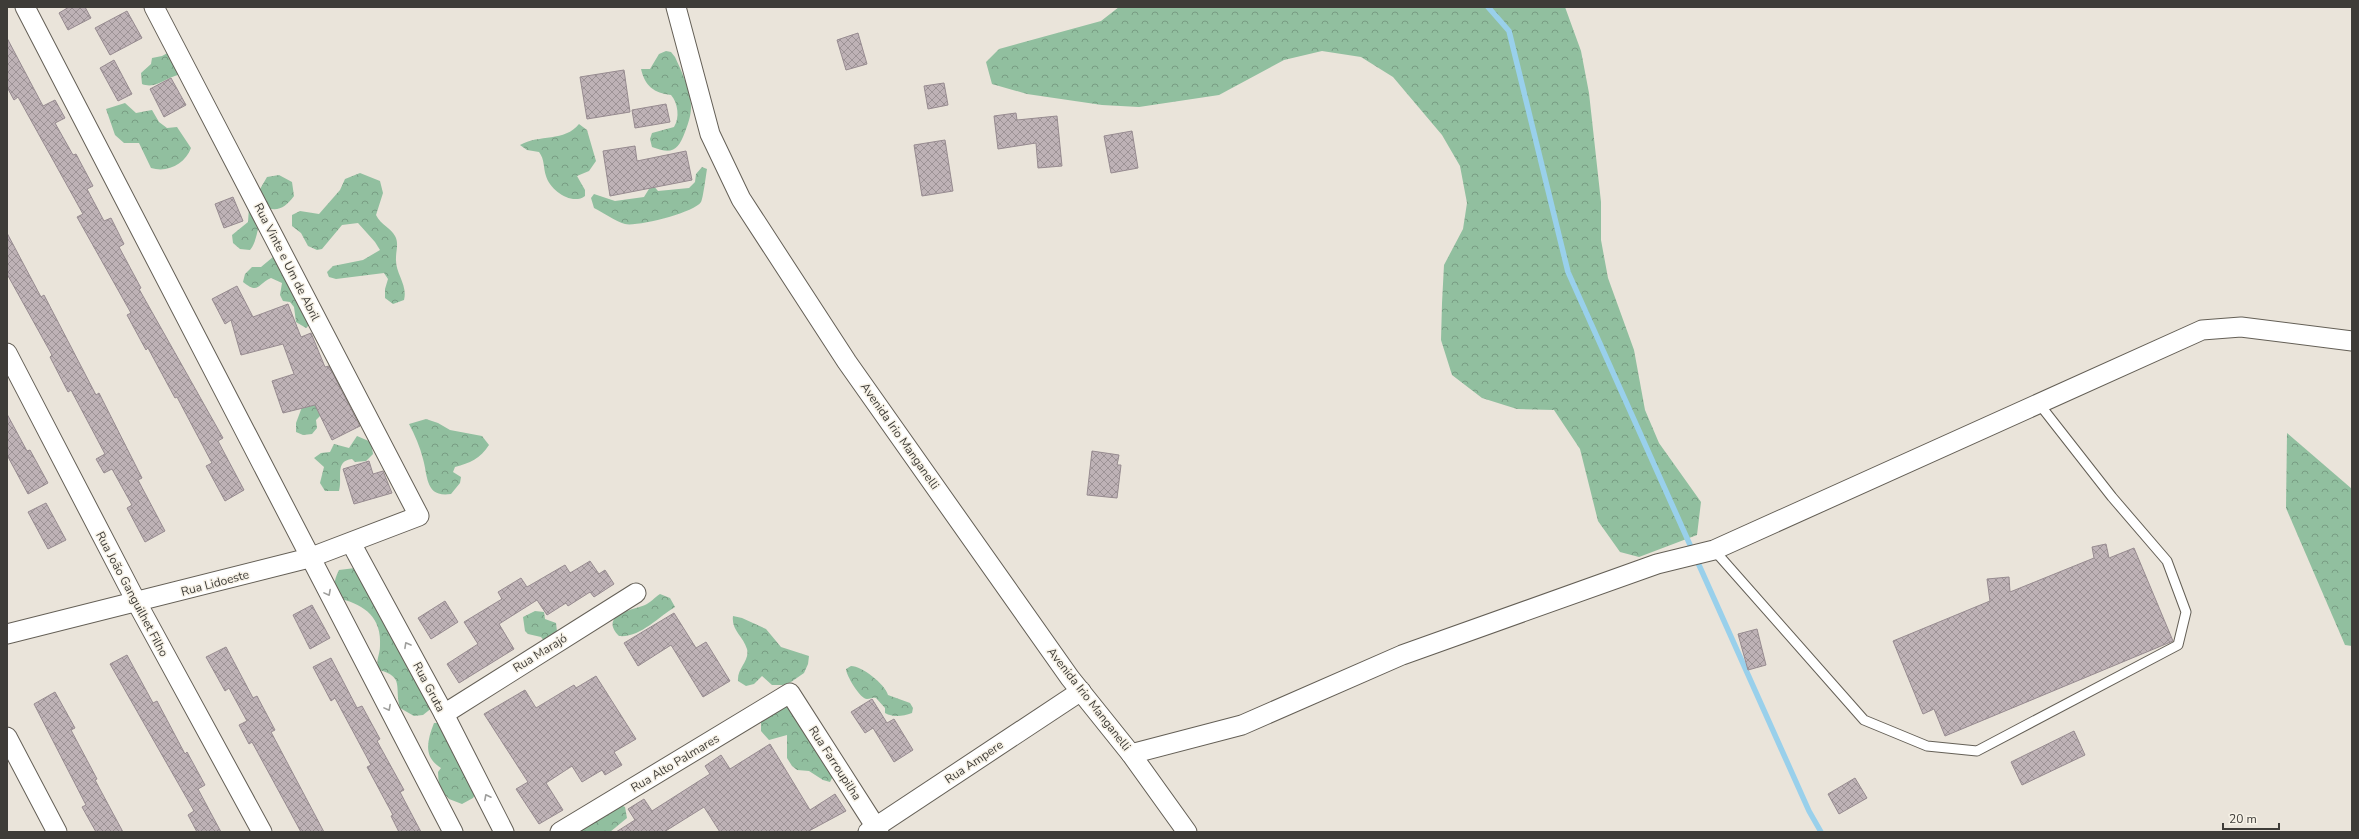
<svg xmlns="http://www.w3.org/2000/svg" width="2359" height="839" font-family="'Nunito Sans',sans-serif">
  <style>
    .forest { fill: url(#forest-crowns) }
    .lines { fill: none; stroke-linecap: round; stroke-linejoin: round }
    .stream { stroke: #99d0eb; stroke-width: 5.5 }
    .building { fill: url(#building-cross-hatch); stroke: #978b90 }
    .service-casing { stroke: #645f56; stroke-width: 11 }
    .minor-casing { stroke: #645f56; stroke-width: 21 }
    .service { stroke: #fff; stroke-width: 9 }
    .minor { stroke: #fff; stroke-width: 19 }
    .oneway { stroke: #9e9e9c }
    .labels { text-anchor: middle; dominant-baseline: central; stroke-width: 3; stroke-linejoin: round; paint-order: stroke }
    .street-label { font-size: 12px; fill: #3e3c38; stroke: #f7f2e7 }
  </style>
  <defs>
    <pattern id="forest-crowns" width="20" height="18" patternUnits="userSpaceOnUse"><rect width="20" height="18" fill="#91bf9f"/><path d="M2 6a3 3 0 1 1 6 0M12 15a3 3 0 1 1 6 0" fill="none" stroke="#789c83"/></pattern>
    <pattern id="building-cross-hatch" width="8" height="8" patternUnits="userSpaceOnUse"><rect width="8" height="8" fill="#beb2b6"/><path d="M0 0l8 8M0 8l8-8" fill="none" stroke="#9c9295"/></pattern>
  </defs>
  <rect width="100%" height="100%" fill="#eae4da"/>
  <g class="forest">
    <polygon points="1119,7 1565,7 1581,51 1589,93 1601,202 1601,240 1608,278 1634,350 1645,410 1659,443 1701,502 1697,535 1639,557 1620,552 1598,521 1580,449 1554,410 1517,409 1482,398 1452,375 1441,340 1442,303 1444,265 1463,229 1467,203 1460,166 1442,135 1393,77 1361,57 1322,51 1284,60 1219,95 1139,107 1102,105 1027,94 992,84 986,62 999,49 1101,21"/>
    <path d="M173 50 183 74C168 75 157 90 142 84L141 73 151 64 152 58 162 56Z"/>
    <path d="M666 51 671 52 675 57C681 70 688 85 690 98 693 111 689 121 685 132 678 150 673 155 652 147L650 139 652 133 674 127C680 118 678 103 671 95 654 93 645 86 641 69H650L659 54Z"/>
    <path d="M125 103 136 113 152 110 159 122 167 128 177 127 191 148C185 164 168 173 151 168L139 143H124L115 135 106 109Z"/>
    <path d="M579 124 587 130 596 161 589 171 577 176 585 190V196C572 206 550 190 546 176 543 167 545 160 539 152L527 150 520 145C539 134 565 142 579 124Z"/>
    <path d="M702 167 707 169C706 175 703 199 701 202 694 213 636 227 625 224 615 221 604 213 594 208L591 198 594 194 615 201 644 197 652 184 658 191 689 188 695 182 696 174Z"/>
    <path d="M360 173 380 181 383 193 376 215C381 225 391 228 395 236 399 243 396 250 396 258 395 274 408 284 404 300L393 304 385 298V289L388 279 384 273 336 279 329 277 327 272 333 266 363 260 380 250 375 242 358 223 342 225 322 249 317 250 308 246 301 233 292 226V215L300 211 319 214 340 190 345 179Z"/>
    <path d="M279 175 292 182 294 196C285 208 277 213 262 206 259 219 258 241 250 250L240 249 233 243 232 235 248 222 249 208 267 177Z"/>
    <path d="M273 257H284L309 325 306 328 296 322 294 307 290 302 283 301 280 295 282 283 271 278C257 284 259 295 243 282L245 274 252 267H261Z"/>
    <polygon points="318,401 321,415 316,420 317,428 312,434 303,435 296,432 296,423 302,407"/>
    <path d="M426 419 438 423 450 430 482 436 489 445C480 459 470 463 455 467L453 472 461 477 460 483 451 494C425 498 428 476 423 459 420 447 415 435 409 424Z"/>
    <polygon points="2287,433 2352,489 2352,646 2345,645 2286,508"/>
    <path d="M357 436 371 442 373 454 366 461 355 462 352 459C334 461 343 478 339 491H325L320 483 324 467 314 458 321 453 330 452 334 444 349 448Z"/>
    <path d="M355 568 421 666 432 671 438 682 434 689 433 707 423 715 414 716 400 708C394 687 405 677 379 670 375 660 380 655 380 646 382 618 365 605 341 599 333 587 333 582 339 570Z"/>
    <path d="M660 594 670 598 675 607C658 617 640 638 619 636 599 615 632 610 645 605 650 603 655 597 660 594Z"/>
    <polygon points="535,611 544,612 545,619 556,623 558,640 545,642 541,637 528,634 525,631 523,617"/>
    <path d="M733 616 742 618 766 629 781 647 809 656 808 664 804 673 791 682 783 685H772L762 676 754 684 746 686 738 681C737 668 750 661 747 649 743 636 731 630 733 616Z"/>
    <path d="M851 666C862 666 885 684 888 695L910 703 913 708 912 713C903 716 894 718 885 713V708L876 698C871 697 871 699 867 699 860 699 846 675 846 669Z"/>
    <polygon points="781,706 790,707 833,776 830,782 823,780 809,771 797,770 792,766 787,758 787,735 769,740 761,731 761,717"/>
    <path d="M434 723H442L478 790 473 798 462 804 449 799 439 788 438 772 441 768C423 757 427 741 434 723Z"/>
    <polygon points="616,803 625,807 627,818 610,832 568,832"/>
  </g>
  <g class="lines">
    <polyline class="stream" points="1488,7 1509,31 1568,272 1809,811 1821,832"/>
  </g>
  <g class="building">
    <polygon points="69,7 85,7 91,18 68,30 59,13"/>
    <polygon points="127,11 142,38 110,55 95,28"/>
    <polygon points="858,33 867,64 846,70 837,40"/>
    <polygon points="7,38 43,106 55,100 65,118 55,123 73,155 76,154 93,186 87,189 104,221 111,218 124,244 119,247 141,288 139,289 223,438 218,441 244,490 225,501 206,466 212,463 177,397 175,398 148,348 146,350 127,315 131,313 77,217 83,214 18,97 14,100 7,87"/>
    <polygon points="114,60 132,94 118,101 100,68"/>
    <polygon points="624,70 630,112 587,119 580,77"/>
    <polygon points="171,78 186,105 164,117 150,89"/>
    <polygon points="944,83 948,105 928,109 924,86"/>
    <polygon points="666,104 670,122 635,128 632,110"/>
    <polygon points="1016,113 1017,120 1057,116 1062,166 1038,168 1036,143 998,149 994,116"/>
    <polygon points="1132,131 1138,168 1111,173 1104,136"/>
    <polygon points="945,140 953,191 922,196 914,145"/>
    <polygon points="635,146 637,161 686,151 692,180 610,196 603,151"/>
    <polygon points="233,197 243,221 224,228 215,204"/>
    <polygon points="7,233 41,297 44,295 96,395 99,393 142,478 138,480 165,531 145,542 127,508 132,505 112,469 104,473 96,459 105,454 71,390 68,392 50,357 52,355 7,274"/>
    <polygon points="237,286 253,317 288,304 301,337 311,333 325,367 329,366 360,426 332,440 315,405 283,413 272,381 294,374 283,344 241,355 231,320 225,324 212,299"/>
    <polygon points="7,414 27,451 30,450 48,483 28,494 7,455"/>
    <polygon points="1092,451 1119,455 1117,465 1121,465 1117,498 1087,495"/>
    <polygon points="369,461 373,474 383,471 392,493 354,504 343,469"/>
    <polygon points="46,503 66,540 48,549 28,512"/>
    <polygon points="2106,544 2109,558 2134,548 2173,641 1945,736 1934,709 1923,714 1893,641 1990,601 1987,579 2009,577 2010,592 2094,558 2092,547"/>
    <polygon points="590,561 599,574 605,570 614,584 594,597 590,592 568,606 566,603 547,615 537,600 499,624 514,649 459,683 447,664 478,644 464,622 502,599 498,592 521,578 527,587 565,565 570,573"/>
    <polygon points="445,601 458,622 431,639 418,618"/>
    <polygon points="312,605 330,638 310,649 293,615"/>
    <polygon points="674,613 696,648 706,642 730,681 703,697 671,645 638,666 624,643"/>
    <polygon points="1757,629 1766,665 1748,670 1738,634"/>
    <polygon points="226,647 253,698 257,696 275,730 271,732 324,832 301,832 252,742 249,744 239,725 247,721 229,688 225,691 206,657"/>
    <polygon points="127,655 153,703 157,701 185,754 187,752 205,785 198,789 221,832 197,832 188,815 194,811 110,664"/>
    <polygon points="331,658 357,708 362,706 380,739 377,741 404,790 400,792 421,832 399,832 391,816 393,815 367,767 371,765 335,698 331,701 313,667"/>
    <polygon points="596,676 636,739 614,752 622,765 605,775 602,770 582,782 572,766 546,783 563,810 539,824 516,789 528,782 484,714 525,690 536,708 574,685 576,688"/>
    <polygon points="55,692 75,728 71,730 97,779 95,780 123,832 96,832 82,807 86,805 34,704"/>
    <polygon points="872,699 887,723 894,719 913,750 894,762 873,728 865,733 851,712"/>
    <polygon points="2074,731 2085,755 2022,785 2011,762"/>
    <polygon points="770,744 810,810 835,794 846,811 807,832 720,832 704,807 664,832 616,832 635,820 628,809 644,799 652,811 710,774 705,766 721,755 730,769"/>
    <polygon points="1855,778 1867,798 1839,814 1828,794"/>
  </g>
  <g class="lines">
    <defs>
      <polyline id="service" points="1714,550 1864,720 1927,746 1977,751 2178,645 2186,612 2167,561 2112,497 2040,405"/>
      <g id="minor">
        <polyline points="25,7 453,832"/>
        <polyline points="676,7 710,134 741,199 847,362 1070,678 1131,754 1187,832"/>
        <polyline points="7,353 137,603 262,832"/>
        <polyline points="351,543 444,714 504,832"/>
        <polyline points="7,634 309,558 419,516 154,7"/>
        <polyline points="444,714 636,593"/>
        <polyline points="7,737 57,832"/>
        <polyline points="1131,754 1242,725 1402,655 1657,564 1714,550 2202,330 2241,327 2352,341"/>
        <polyline points="560,832 790,693 879,832"/>
        <polyline points="868,832 1081,691"/>
      </g>
    </defs>
    <use href="#service" class="service-casing"/>
    <use href="#minor" class="minor-casing"/>
    <use href="#service" class="service"/>
    <use href="#minor" class="minor"/>
  </g>
  <defs><path id="oneway-chevron" d="M-2-3.5L2.5 0L-2 3.5" fill="none" stroke-width="1.6" stroke-linecap="round" stroke-linejoin="round"/></defs>
  <g class="oneway">
    <use href="#oneway-chevron" transform="translate(328 593) rotate(62)"/>
    <use href="#oneway-chevron" transform="translate(407 645) rotate(-119)"/>
    <use href="#oneway-chevron" transform="translate(388 708) rotate(62)"/>
    <use href="#oneway-chevron" transform="translate(487 797) rotate(-117)"/>
  </g>
  <g class="labels">
    <g class="street-label">
      <text transform="translate(287 262) rotate(63)">Rua Vinte e Um de Abril</text>
      <text transform="translate(900 436) rotate(55)">Avenida Irio Manganelli</text>
      <text transform="translate(215 583) rotate(-15)">Rua Lidoeste</text>
      <text transform="translate(132 594) rotate(62)">Rua João Ganguilhet Filho</text>
      <text transform="translate(540 653) rotate(-32)">Rua Marajó</text>
      <text transform="translate(429 687) rotate(62)">Rua Gruta</text>
      <text transform="translate(1089 699) rotate(52)">Avenida Irio Manganelli</text>
      <text transform="translate(974 762) rotate(-34)">Rua Ampere</text>
      <text transform="translate(675 763) rotate(-31)">Rua Alto Palmares</text>
      <text transform="translate(835 763) rotate(57)">Rua Farroupilha</text>
    </g>
  </g>
  <rect width="2359" height="839" fill="none" stroke="#3e3c38" stroke-width="16"/>
  <path d="M2223 823v6h56v-6" fill="none" stroke="#3e3c38" stroke-width="2"/>
  <text x="2229" y="823" font-size="12" fill="#3e3c38" stroke="#f7f2e7" stroke-width="3" paint-order="stroke">20 m</text>
</svg>
